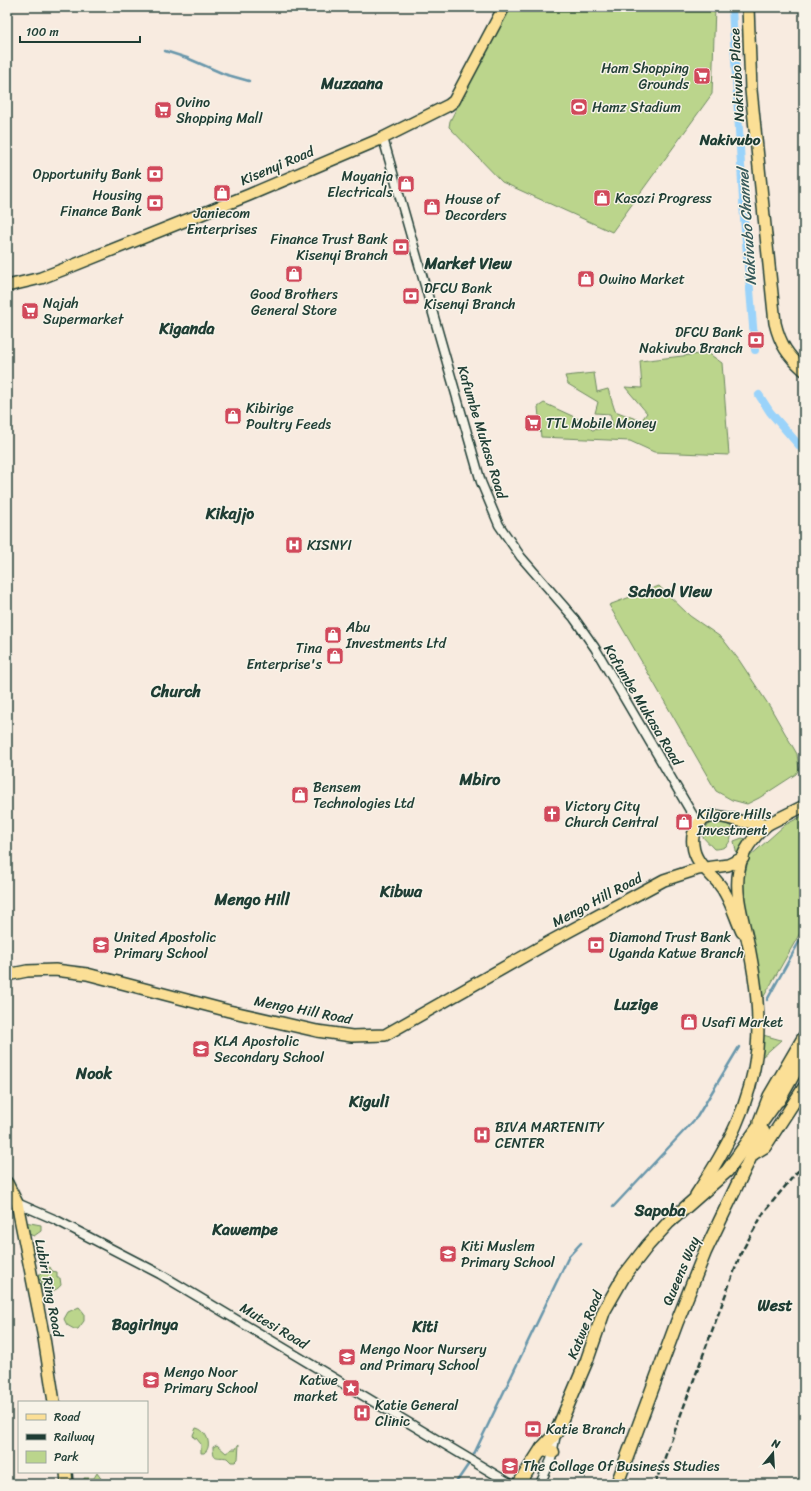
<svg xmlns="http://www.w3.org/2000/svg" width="811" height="1491" font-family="Sriracha,sans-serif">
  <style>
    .green { fill: #bbd58c; stroke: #6d8960 }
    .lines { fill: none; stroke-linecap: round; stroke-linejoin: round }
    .stream { stroke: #6997ab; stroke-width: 2.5 }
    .canal { stroke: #9ad3fa; stroke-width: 8 }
    .minor-casing { stroke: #1f3d34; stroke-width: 11 }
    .major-casing { stroke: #1f3d34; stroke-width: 14 }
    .highway-casing { stroke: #1f3d34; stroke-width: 15 }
    .minor { stroke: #f7f3e8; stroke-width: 8 }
    .major { stroke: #fbdf96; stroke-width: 11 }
    .highway { stroke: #fbdf96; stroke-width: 12 }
    .rail { stroke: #1f3d34; stroke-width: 2.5; stroke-dasharray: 6 3; stroke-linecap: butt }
    .labels { text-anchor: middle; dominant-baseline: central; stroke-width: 3; stroke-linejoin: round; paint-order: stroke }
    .poi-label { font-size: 14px; fill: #1f3d34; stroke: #f7f3e8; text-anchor: start }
    .street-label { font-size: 14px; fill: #1f3d34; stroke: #f7f3e8 }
    .neighbourhood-label { font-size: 15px; font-weight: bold; fill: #1f3d34; stroke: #f7f3e8 }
    .water-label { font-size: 15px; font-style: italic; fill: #385b5c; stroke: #f7f3e8 }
    .quarter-label { font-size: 16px; font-weight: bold; fill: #1f3d34; stroke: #f7f3e8 }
  </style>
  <rect width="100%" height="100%" fill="#f8ebe0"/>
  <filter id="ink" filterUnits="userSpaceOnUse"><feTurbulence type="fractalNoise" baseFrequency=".025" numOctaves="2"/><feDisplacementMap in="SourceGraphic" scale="8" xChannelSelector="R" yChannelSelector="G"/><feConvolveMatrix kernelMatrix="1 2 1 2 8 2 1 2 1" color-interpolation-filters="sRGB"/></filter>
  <g filter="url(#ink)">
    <g class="green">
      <polygon points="508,7 715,7 712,94 612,232 502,182 449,127 450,121"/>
      <polygon points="708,353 722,363 729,455 654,452 630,441 541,437 538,407 544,403 583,421 592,430 613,427 610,414 595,413 598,402 568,384 565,376 594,373 597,392 608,389 615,411 641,421 647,413 625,387 642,388 640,361"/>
      <polygon points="659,586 690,616 722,638 739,660 770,707 797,754 799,769 796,774 759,798 747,804 732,800 716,791 609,605"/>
      <polygon points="804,815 804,926 763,998 746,911 743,882 749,857 785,825"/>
      <path d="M715 822C723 822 728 824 734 829 729 842 730 849 714 849L700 834C704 827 708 825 715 822Z"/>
      <polygon points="742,838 746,839 746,841 737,856 734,841"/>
      <polygon points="763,1035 781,1040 762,1057"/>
      <polygon points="25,1222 41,1225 41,1231 34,1236 26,1233"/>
      <path d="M50 1267 52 1271 57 1272V1278H60L61 1285C56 1292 46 1293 40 1288L42 1282 38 1278V1275Z"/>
      <polygon points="79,1307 84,1313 84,1321 78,1329 74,1329 67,1325 64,1319 68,1312"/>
      <path d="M196 1428C207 1430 213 1447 204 1453H201V1444L196 1438H194L193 1435Z"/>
      <path d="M239 1444 238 1459 235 1462H231L227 1458C218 1456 213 1461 213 1447L217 1445 226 1453 232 1449H236L238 1445Z"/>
      <polygon points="97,1473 105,1484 87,1484 85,1483 84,1478 94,1478"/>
    </g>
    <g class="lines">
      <g class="stream">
        <polyline points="165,51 187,58 224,74 249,81"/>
        <polyline points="767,1000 804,933"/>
        <polyline points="613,1207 697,1117 739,1047"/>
        <polyline points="474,1454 569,1256 581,1243"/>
        <polyline points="455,1484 468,1465"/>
      </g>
      <g class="canal">
        <polyline points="732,7 744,218 755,350"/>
        <polyline points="759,395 770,412 804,451"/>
      </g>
      <defs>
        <g id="minor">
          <polyline points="383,138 481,482 499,525 521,557 574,618 595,648 698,824"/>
          <polyline points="17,1203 56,1220 160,1274 511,1484"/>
          <polyline points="540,1484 551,1460 556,1434"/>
        </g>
        <g id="major">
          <path d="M748 7 751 90 775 323C780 344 788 356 804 370"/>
          <polyline points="7,286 41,278 67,268 249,195 383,138 449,105 454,101 504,7"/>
          <path d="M742 932C736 919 732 905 725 893 716 875 695 867 693 845 692 839 693 833 696 828 699 821 706 817 713 816 722 816 731 819 740 821 749 823 758 823 768 824"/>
          <polyline points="7,975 27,971 55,970 87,974 229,1011 317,1031 352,1036 385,1035 551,941 664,880 698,869 728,865 743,858"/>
          <polyline points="759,1122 769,1096 804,1036"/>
          <polyline points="750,1156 765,1147 804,1087"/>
          <polyline points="7,1183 17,1203 44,1338 54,1402"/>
          <path d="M696 1195C726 1150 751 1105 757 1049 760 1013 756 983 749 947 744 922 734 895 739 870 741 852 755 835 768 824L804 806"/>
          <polyline points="66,1472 67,1484"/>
        </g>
        <g id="highway">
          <polyline points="779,1100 804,1056"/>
          <polyline points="542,1448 553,1452"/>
          <polyline points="519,1484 542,1448 556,1433 587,1360 604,1311 624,1276 648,1245 669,1222 727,1171 782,1094"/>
          <polyline points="617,1484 677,1322 705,1252 763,1131"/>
        </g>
      </defs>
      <use href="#minor" class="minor-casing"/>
      <use href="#major" class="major-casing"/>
      <use href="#highway" class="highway-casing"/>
      <use href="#minor" class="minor"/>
      <use href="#major" class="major"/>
      <use href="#highway" class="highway"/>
      <polyline class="rail" points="655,1484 741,1253 764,1212 797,1172 804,1167"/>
    </g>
  </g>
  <defs>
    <symbol id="supermarket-square" viewBox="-11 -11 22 22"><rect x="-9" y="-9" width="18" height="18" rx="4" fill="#d1495b" stroke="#f7f3e8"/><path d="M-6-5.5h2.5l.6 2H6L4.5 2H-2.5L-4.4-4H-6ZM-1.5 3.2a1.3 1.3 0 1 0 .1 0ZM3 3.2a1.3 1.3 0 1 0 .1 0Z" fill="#fff"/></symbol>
    <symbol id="stadium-square" viewBox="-11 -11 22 22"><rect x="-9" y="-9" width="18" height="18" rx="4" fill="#d1495b" stroke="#f7f3e8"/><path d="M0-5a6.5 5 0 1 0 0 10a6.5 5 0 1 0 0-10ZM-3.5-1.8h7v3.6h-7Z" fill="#fff"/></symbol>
    <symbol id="bank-square" viewBox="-11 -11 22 22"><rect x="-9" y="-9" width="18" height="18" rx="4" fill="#d1495b" stroke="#f7f3e8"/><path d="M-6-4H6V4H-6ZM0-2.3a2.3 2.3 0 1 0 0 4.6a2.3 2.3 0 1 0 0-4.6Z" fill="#fff"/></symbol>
    <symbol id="shop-square" viewBox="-11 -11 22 22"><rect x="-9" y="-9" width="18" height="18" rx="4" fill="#d1495b" stroke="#f7f3e8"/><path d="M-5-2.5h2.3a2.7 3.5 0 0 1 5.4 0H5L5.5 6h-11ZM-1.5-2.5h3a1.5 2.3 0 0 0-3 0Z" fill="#fff"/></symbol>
    <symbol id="hospital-square" viewBox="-11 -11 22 22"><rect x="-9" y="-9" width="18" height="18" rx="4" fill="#d1495b" stroke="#f7f3e8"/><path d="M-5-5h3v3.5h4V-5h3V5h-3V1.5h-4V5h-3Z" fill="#fff"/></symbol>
    <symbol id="church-square" viewBox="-11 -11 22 22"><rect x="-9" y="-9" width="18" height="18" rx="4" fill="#d1495b" stroke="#f7f3e8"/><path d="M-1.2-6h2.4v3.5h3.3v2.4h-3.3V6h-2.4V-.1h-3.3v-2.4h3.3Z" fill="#fff"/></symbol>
    <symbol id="school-square" viewBox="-11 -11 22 22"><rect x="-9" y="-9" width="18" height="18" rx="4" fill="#d1495b" stroke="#f7f3e8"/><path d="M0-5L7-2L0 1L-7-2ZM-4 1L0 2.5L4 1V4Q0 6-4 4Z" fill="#fff"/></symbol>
    <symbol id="sight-square" viewBox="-11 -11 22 22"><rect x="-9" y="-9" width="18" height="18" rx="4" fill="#d1495b" stroke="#f7f3e8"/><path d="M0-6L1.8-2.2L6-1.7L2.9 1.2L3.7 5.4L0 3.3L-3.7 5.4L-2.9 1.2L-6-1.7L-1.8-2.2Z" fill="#fff"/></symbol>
  </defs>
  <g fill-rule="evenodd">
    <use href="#supermarket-square" x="692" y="66" width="20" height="20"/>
    <use href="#stadium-square" x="569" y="97" width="20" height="20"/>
    <use href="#supermarket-square" x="153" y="100" width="20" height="20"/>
    <use href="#bank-square" x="145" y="164" width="20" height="20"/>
    <use href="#shop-square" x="396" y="174" width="20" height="20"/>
    <use href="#shop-square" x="212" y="183" width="20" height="20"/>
    <use href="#shop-square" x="592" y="188" width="20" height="20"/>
    <use href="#bank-square" x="145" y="193" width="20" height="20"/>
    <use href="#shop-square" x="422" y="197" width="20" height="20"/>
    <use href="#bank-square" x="391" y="237" width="20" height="20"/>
    <use href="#shop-square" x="284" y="264" width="20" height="20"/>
    <use href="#shop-square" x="576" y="269" width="20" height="20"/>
    <use href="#bank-square" x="401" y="286" width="20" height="20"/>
    <use href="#supermarket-square" x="20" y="301" width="20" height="20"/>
    <use href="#bank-square" x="746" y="330" width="20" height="20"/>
    <use href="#shop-square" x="223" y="406" width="20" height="20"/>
    <use href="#supermarket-square" x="523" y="413" width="20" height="20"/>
    <use href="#hospital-square" x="284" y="535" width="20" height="20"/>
    <use href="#shop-square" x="323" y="625" width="20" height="20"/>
    <use href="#shop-square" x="325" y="646" width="20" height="20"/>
    <use href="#shop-square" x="290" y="785" width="20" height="20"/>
    <use href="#church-square" x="542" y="804" width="20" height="20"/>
    <use href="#shop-square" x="674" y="812" width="20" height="20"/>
    <use href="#school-square" x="91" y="935" width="20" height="20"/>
    <use href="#bank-square" x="586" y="935" width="20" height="20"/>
    <use href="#shop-square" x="679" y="1012" width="20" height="20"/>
    <use href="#school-square" x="191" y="1039" width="20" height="20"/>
    <use href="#hospital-square" x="472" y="1125" width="20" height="20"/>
    <use href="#school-square" x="438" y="1244" width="20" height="20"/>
    <use href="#school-square" x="337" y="1347" width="20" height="20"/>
    <use href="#school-square" x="141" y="1370" width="20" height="20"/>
    <use href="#sight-square" x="341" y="1378" width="20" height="20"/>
    <use href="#hospital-square" x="352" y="1403" width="20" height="20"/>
    <use href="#bank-square" x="523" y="1419" width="20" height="20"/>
    <use href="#school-square" x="500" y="1456" width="20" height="20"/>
  </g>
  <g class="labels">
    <g class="poi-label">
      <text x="689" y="68" text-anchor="end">Ham Shopping<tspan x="689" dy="16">Grounds</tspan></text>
      <text x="176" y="102">Ovino<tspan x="176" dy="16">Shopping Mall</tspan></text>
      <text x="592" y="107">Hamz Stadium</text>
      <text x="142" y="174" text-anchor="end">Opportunity Bank</text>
      <text x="393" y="176" text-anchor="end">Mayanja<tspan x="393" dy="16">Electricals</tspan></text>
      <text x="142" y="195" text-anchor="end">Housing<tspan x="142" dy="16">Finance Bank</tspan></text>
      <text x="615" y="198">Kasozi Progress</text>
      <text x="445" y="199">House of<tspan x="445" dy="16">Decorders</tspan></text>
      <text x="222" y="213" text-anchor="middle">Janiecom<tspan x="222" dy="16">Enterprises</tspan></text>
      <text x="388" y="239" text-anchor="end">Finance Trust Bank<tspan x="388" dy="16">Kisenyi Branch</tspan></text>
      <text x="599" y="279">Owino Market</text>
      <text x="424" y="288">DFCU Bank<tspan x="424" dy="16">Kisenyi Branch</tspan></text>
      <text x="294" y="294" text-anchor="middle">Good Brothers<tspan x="294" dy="16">General Store</tspan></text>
      <text x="43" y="303">Najah<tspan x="43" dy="16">Supermarket</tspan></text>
      <text x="743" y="332" text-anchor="end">DFCU Bank<tspan x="743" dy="16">Nakivubo Branch</tspan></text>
      <text x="246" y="408">Kibirige<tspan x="246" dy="16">Poultry Feeds</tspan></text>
      <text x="546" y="423">TTL Mobile Money</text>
      <text x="307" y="545">KISNYI</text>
      <text x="346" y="627">Abu<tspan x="346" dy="16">Investments Ltd</tspan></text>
      <text x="322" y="648" text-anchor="end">Tina<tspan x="322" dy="16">Enterprise's</tspan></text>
      <text x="313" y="787">Bensem<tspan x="313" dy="16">Technologies Ltd</tspan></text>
      <text x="565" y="806">Victory City<tspan x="565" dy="16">Church Central</tspan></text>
      <text x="697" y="814">Kilgore Hills<tspan x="697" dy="16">Investment</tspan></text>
      <text x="114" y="937">United Apostolic<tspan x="114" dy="16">Primary School</tspan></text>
      <text x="609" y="937">Diamond Trust Bank<tspan x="609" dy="16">Uganda Katwe Branch</tspan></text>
      <text x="702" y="1022">Usafi Market</text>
      <text x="214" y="1041">KLA Apostolic<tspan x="214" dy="16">Secondary School</tspan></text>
      <text x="495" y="1127">BIVA MARTENITY<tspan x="495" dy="16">CENTER</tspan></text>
      <text x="461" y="1246">Kiti Muslem<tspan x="461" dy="16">Primary School</tspan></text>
      <text x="360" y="1349">Mengo Noor Nursery<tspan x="360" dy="16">and Primary School</tspan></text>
      <text x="164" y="1372">Mengo Noor<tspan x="164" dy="16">Primary School</tspan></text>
      <text x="338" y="1380" text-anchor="end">Katwe<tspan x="338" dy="16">market</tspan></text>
      <text x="375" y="1405">Katie General<tspan x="375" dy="16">Clinic</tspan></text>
      <text x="546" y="1429">Katie Branch</text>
      <text x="523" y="1466">The Collage Of Business Studies</text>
    </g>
    <g class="street-label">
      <text transform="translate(737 75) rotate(-93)">Nakivubo Place</text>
      <text transform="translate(277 166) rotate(-23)">Kisenyi Road</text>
      <text transform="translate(482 432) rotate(73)">Kafumbe Mukasa Road</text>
      <text transform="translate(643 705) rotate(59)">Kafumbe Mukasa Road</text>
      <text transform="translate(597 900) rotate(-28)">Mengo Hill Road</text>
      <text transform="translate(303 1010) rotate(11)">Mengo Hill Road</text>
      <text transform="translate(681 1271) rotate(-67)">Queens Way</text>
      <text transform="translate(49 1288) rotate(79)">Lubiri Ring Road</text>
      <text transform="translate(585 1325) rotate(-68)">Katwe Road</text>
      <text transform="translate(274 1326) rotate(31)">Mutesi Road</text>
    </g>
    <g class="neighbourhood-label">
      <text x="730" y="140">Nakivubo</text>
    </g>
    <g class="water-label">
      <text transform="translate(747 227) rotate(-94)">Nakivubo Channel</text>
    </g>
    <g class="quarter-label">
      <text x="352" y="83">Muzaana</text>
      <text x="468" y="263">Market View</text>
      <text x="187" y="328">Kiganda</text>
      <text x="230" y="513">Kikajjo</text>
      <text x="670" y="591">School View</text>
      <text x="176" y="691">Church</text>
      <text x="480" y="779">Mbiro</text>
      <text x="401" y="891">Kibwa</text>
      <text x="252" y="899">Mengo Hill</text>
      <text x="636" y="1004">Luzige</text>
      <text x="94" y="1073">Nook</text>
      <text x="369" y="1101">Kiguli</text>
      <text x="660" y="1210">Sapoba</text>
      <text x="245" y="1229">Kawempe</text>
      <text x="775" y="1305">West</text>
      <text x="145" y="1324">Bagirinya</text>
      <text x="425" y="1326">Kiti</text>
    </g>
  </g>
  <rect width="811" height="1491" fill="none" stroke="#f7f3e8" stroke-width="24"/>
  <rect x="12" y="12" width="787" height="1467" fill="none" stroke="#1f3d34" stroke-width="1.5" filter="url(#ink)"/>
  <rect x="18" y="1401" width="130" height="72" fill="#f7f3e8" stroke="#a1aaa0"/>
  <rect x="26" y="1414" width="20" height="6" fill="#fbdf96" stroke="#a1aaa0"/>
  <text x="54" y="1421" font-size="12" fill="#1f3d34">Road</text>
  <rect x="26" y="1434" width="20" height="6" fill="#1f3d34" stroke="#a1aaa0"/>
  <text x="54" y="1441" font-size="12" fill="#1f3d34">Railway</text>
  <rect x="26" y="1451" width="20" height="12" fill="#bbd58c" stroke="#a1aaa0"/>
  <text x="54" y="1461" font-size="12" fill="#1f3d34">Park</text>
  <g transform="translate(773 1453) rotate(18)" stroke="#f7f3e8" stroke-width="3" paint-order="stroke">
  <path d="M0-3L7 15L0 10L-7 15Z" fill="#1f3d34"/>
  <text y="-6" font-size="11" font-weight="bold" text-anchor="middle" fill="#1f3d34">N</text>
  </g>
  <path d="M20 36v6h120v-6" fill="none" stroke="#1f3d34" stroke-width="2"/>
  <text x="26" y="36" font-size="12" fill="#1f3d34" stroke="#f7f3e8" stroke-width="3" paint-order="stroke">100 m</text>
</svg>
